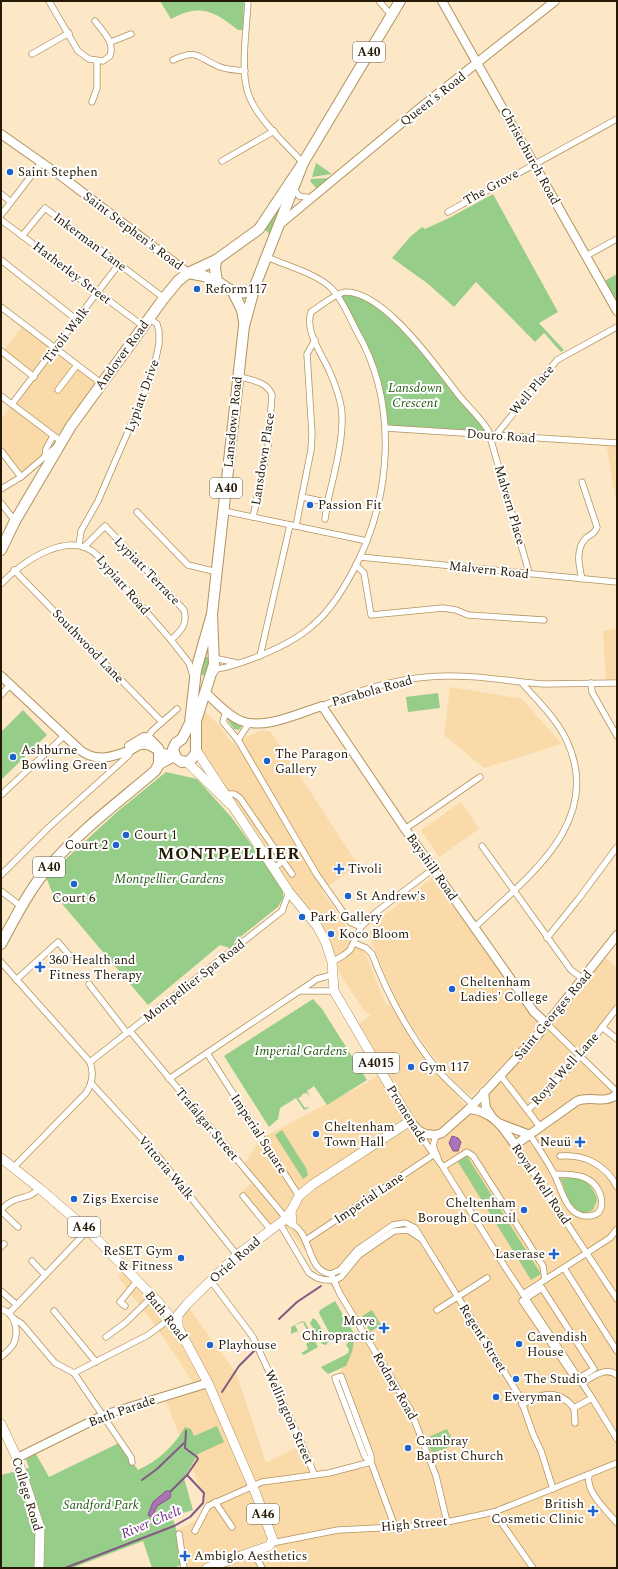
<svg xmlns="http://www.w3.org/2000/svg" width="618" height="1569" font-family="Spectral,serif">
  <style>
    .built { fill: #f9daa8 }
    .green { fill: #96ce89 }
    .water { fill: #ab72b9; stroke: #835883 }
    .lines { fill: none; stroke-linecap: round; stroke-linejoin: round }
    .stream { stroke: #835883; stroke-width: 2 }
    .street-casing { stroke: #b3935d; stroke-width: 7 }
    .secondary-casing { stroke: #b3935d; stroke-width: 10 }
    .primary-casing { stroke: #b3935d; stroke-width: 10 }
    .highway-casing { stroke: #b3935d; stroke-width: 12 }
    .street { stroke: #fff; stroke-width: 5.5 }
    .secondary { stroke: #fff; stroke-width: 8 }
    .primary { stroke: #fff; stroke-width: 9 }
    .highway { stroke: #fff; stroke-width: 10 }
    .poi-dot { fill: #1d62cd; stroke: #fff; stroke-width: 1.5 }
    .labels { text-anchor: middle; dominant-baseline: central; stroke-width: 4; stroke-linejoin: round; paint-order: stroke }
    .shield { fill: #fff; stroke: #675f4f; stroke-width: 1 }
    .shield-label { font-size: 12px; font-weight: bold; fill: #261a04 }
    .street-label { font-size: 13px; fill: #261a04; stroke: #fff }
    .poi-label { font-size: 13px; fill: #261a04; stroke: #fff; text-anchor: start }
    .park-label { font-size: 13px; font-style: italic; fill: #21590f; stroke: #fff }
    .water-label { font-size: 14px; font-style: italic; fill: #702a80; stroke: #fff }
    .district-label { font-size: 17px; font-weight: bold; letter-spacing: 1px; fill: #261a04; stroke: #fff }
  </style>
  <rect width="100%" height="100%" fill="#fce7c6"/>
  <g class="built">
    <polygon points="23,325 97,382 23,481 1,450 1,420 30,377 2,353"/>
    <polygon points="606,443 617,443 617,507"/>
    <polygon points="617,628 617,679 606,680 603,631"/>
    <polygon points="450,687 522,699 562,744 484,768 444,735"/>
    <polygon points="203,710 218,724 232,743 263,730 271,732 358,865 322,891 366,955 386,1005 390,1005 469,1111 605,957 617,968 617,1005 580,1052 617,1087 617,1568 181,1568 174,1532 210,1513 165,1399 194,1384 159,1331 118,1277 123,1270 174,1317 188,1307 236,1373 266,1463 302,1445 319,1476 371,1467 340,1373 361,1325 284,1223 268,1231 242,1192 252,1183 241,1171 260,1139 366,1083 378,1075 352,1030 371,1015 365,1012 341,976 334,955 247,818 200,750 197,722"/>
    <polygon points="461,802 479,829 439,857 421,830"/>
    <polygon points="432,878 539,1024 515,1053 471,1096 457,1084 429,1051 403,1013 397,1003 368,934 381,918"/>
  </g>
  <g class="green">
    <path d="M160 1H244L243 30H238C214 11 200 3 171 19Z"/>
    <polygon points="316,163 332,174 312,177"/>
    <polygon points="328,178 317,189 310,181 311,179"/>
    <polygon points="290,187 270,234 265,230"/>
    <polygon points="493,194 558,312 539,323 564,350 561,352 544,333 535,342 476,282 454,307 427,283 392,258 410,237 422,227 425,229 449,218"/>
    <polygon points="617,274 617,311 601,283"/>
    <polygon points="341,293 360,295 404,328 491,436 385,428 374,372 337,296"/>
    <polygon points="203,656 211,658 205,676 200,674"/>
    <polygon points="438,693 440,708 408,712 406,697"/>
    <polygon points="23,710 47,735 1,780 1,732"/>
    <polygon points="228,717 241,725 241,728 238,730 234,729 227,719"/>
    <polygon points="166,772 197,779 232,818 283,888 283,898 278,907 234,942 234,946 230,948 220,945 148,1005 52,892 46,877 117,812"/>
    <polygon points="313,999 322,1009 367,1080 327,1105 314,1086 307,1091 311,1099 307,1093 302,1094 302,1096 298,1098 305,1108 308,1107 309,1108 304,1110 296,1098 280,1108 278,1119 269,1127 224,1056"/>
    <polygon points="282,1130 306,1168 308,1175 303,1179 275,1135"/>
    <polygon points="467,1156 541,1274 531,1280 458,1162"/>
    <path d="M560 1178C564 1179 568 1178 573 1178 585 1177 595 1189 597 1200L593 1210 585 1213C566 1211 567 1190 560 1178Z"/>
    <polygon points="335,1301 355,1335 352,1352 346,1366 328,1374 321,1367 345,1355 348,1353 349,1349 346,1345 349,1341 346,1336 334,1342 319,1313 320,1310"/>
    <polygon points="372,1310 381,1325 370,1332 362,1316"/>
    <polygon points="313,1318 316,1320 329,1341 326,1345 322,1344 310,1323"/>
    <polygon points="302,1321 305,1322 318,1347 304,1355 301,1353 308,1349 306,1344 312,1340 303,1322 295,1325 298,1331 291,1334 291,1327"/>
    <path d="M217 1426 224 1442 198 1454 184 1478 193 1510 183 1513 181 1509 171 1513 176 1528 181 1565 173 1568H152L143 1541 72 1568H1V1475L29 1468 26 1459 36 1454 49 1477 119 1443 138 1470C158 1461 174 1446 185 1427L191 1429 194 1436Z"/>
    <polygon points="447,1429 455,1445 432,1453 426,1438"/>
  </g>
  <g class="water">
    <polygon points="452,1136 458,1138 461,1142 458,1151 453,1151 449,1143"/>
    <polygon points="166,1491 171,1491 170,1498 157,1506 152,1517 149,1516 148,1515 153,1502"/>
  </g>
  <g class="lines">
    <g class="stream">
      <polyline points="279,1319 297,1302 321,1286"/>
      <polyline points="222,1392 239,1366 255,1350"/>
      <polyline points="142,1480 157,1469 184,1443"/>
      <polyline points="171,1491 187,1475"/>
      <polyline points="65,1568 174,1526 190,1517 203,1503 204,1493 187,1475 198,1459 197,1457 185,1448 186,1431"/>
    </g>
    <defs>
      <g id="street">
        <path d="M49 1 78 51 89 59 103 61 110 56C115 42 103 32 95 21"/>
        <path d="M248 1C247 26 240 70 248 93 256 118 285 143 303 163"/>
        <polyline points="379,1 391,15"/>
        <polyline points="111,42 131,34"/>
        <polyline points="32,54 69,33"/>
        <path d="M173 60C199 48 197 58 220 67 228 70 237 70 245 71"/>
        <polyline points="92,102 97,88 97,62"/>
        <polyline points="222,161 274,131"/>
        <polyline points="294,189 299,196 311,198"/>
        <polyline points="1,194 11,202"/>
        <polyline points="448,212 617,119"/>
        <polyline points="1,215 41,163"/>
        <polyline points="1,220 143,326"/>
        <polyline points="22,236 45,208 164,298"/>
        <polyline points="586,256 617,239"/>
        <polyline points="1,260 77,320"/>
        <polyline points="1,307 101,383"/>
        <polyline points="1,351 34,377"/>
        <path d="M237 376C250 380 267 381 272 395L268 446 253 517"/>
        <polyline points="58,390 77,365"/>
        <polyline points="1,396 62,442"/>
        <polyline points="12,404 119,264"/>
        <polyline points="385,428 617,443"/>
        <polyline points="495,436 557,360 617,327"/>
        <polyline points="1,451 21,477"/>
        <polyline points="45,456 46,449 53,436"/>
        <polyline points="1,489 21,477 55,448"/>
        <path d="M302 497 325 502 328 500C334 475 343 441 342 416 342 402 336 387 331 375 324 356 304 333 311 312 319 307 336 293 345 292 384 291 435 365 457 393 467 406 479 416 488 430L528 569V574"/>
        <polyline points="1,503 15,521"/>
        <polyline points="224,511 367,541"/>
        <polyline points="137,512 188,565 217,572"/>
        <polyline points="325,519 328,499"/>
        <polyline points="296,526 311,450 312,434 307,354 315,340"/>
        <polyline points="79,545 81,531 98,501 152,376 159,344 159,331 157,324 149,318"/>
        <path d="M85 546 105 526 184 610C188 624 181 631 171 640"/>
        <polyline points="360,557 617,582"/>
        <polyline points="356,565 364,573 371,615 443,608 456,610 468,615 544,620"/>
        <polyline points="14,570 162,722"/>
        <path d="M582 579C579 566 575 549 586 538 591 534 595 534 597 527L582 482"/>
        <path d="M1 584C22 561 71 528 98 556L171 640 189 663 193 676"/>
        <polyline points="260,656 290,525"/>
        <polyline points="214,658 237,663"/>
        <path d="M213 674 217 669C230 667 241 663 254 658 275 650 295 641 312 626 330 611 342 591 353 571 392 498 399 403 356 330 349 316 341 297 329 286 312 272 287 266 267 257"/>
        <polyline points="521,682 543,684 617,683"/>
        <polyline points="591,683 592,692 617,736"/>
        <polyline points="1,695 10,685"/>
        <path d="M322 706C354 692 392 680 427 677 458 674 490 678 521 682 537 700 555 717 566 739 606 822 526 878 474 928"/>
        <polyline points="226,710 223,722 238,740 317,875 350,922 361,927"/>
        <polyline points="146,740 152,731 177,709"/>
        <polyline points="238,740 249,723"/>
        <polyline points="226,794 234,794 240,798 283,861 274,868"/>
        <polyline points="1,795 64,736"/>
        <polyline points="405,829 480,777"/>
        <polyline points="482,846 571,970 583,979"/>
        <polyline points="283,861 292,874"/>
        <polyline points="1,875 49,827 129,755 130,749"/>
        <polyline points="1,891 22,907"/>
        <polyline points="547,938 580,897 617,847"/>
        <path d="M354 943 366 948 372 954C388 996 408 1033 436 1068 447 1081 461 1093 473 1105"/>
        <path d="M1 962 90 1062C94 1073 92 1084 86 1093L13 1168"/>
        <polyline points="332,962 344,955 350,950 361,927 375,913 433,869"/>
        <polyline points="16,980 58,942 69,955"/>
        <polyline points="89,984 127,1033"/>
        <polyline points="300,991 334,991"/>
        <polyline points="547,1024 617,1092"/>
        <polyline points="602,1027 617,1039"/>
        <polyline points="130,1031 285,1217"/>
        <polyline points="90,1062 282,911 289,892"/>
        <polyline points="501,1076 541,1128"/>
        <polyline points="169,1079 207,1053"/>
        <polyline points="91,1083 157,1155 237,1255"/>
        <polyline points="528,1110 580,1056 617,1008"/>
        <polyline points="417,1131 443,1167 505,1267 592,1398 617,1439"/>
        <polyline points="436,1135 433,1146 438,1158"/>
        <path d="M530 1135C538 1148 547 1160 554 1174 562 1189 566 1217 588 1216 592 1216 596 1215 599 1212 602 1208 602 1202 601 1197 595 1174 573 1174 554 1174"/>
        <polyline points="515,1145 617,1299"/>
        <path d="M560 1156C585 1154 606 1165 617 1187"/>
        <polyline points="443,1167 467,1152 473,1156 543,1266 545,1280"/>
        <polyline points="243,1196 271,1230"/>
        <polyline points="299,1196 207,1053 317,979 332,975"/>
        <path d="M1 1210C16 1193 28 1202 39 1188"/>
        <polyline points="1,1211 18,1227"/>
        <path d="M289 1223C313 1231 305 1271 331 1274L340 1294 410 1409 436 1476 447 1522"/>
        <polyline points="280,1224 309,1273 317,1278 325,1280 335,1280 341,1277 359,1255 394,1231 408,1230 420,1238"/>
        <polyline points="306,1240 433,1155"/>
        <polyline points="1,1247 4,1244"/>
        <polyline points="32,1261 44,1274"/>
        <polyline points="564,1268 617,1351"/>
        <polyline points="331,1274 340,1270 357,1250 393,1225 405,1223 415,1228 520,1397 533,1434 541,1451 553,1489"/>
        <polyline points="211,1281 253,1337 305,1451 314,1474"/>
        <polygon points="542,1288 594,1369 576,1380 522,1301"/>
        <polyline points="1,1291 17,1305"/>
        <polyline points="523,1294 610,1238 617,1229"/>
        <polyline points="125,1306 120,1302 137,1281"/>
        <path d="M1 1309C15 1313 19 1330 14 1343 12 1348 5 1353 1 1357"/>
        <polyline points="437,1310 487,1278"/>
        <polyline points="54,1311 96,1362"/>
        <polyline points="10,1312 88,1230"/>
        <polyline points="13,1318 22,1324 55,1363 74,1373 131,1457 132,1462"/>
        <polyline points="106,1337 125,1323 152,1297"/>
        <polyline points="74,1373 148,1335 171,1318"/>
        <polygon points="341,1376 371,1456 371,1462 365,1457 335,1378"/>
        <path d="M582 1383C593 1377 605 1366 617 1375"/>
        <path d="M522 1405C541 1393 558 1388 574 1408L592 1398"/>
        <polyline points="574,1408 575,1423"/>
        <path d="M589 1475C585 1491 607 1511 617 1523"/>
        <polyline points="215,1502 232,1527"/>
        <polyline points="494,1512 533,1568"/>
        <polyline points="195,1531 208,1506 262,1482 329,1473 371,1462 395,1527"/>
        <polyline points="179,1534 184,1568"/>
        <polyline points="272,1543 338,1530 418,1526 447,1522 494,1512 617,1463"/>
        <polyline points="253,1551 262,1568"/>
      </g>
      <g id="secondary">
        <polyline points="442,1 617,311"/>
        <polyline points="1,134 65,179 188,273"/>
        <polyline points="279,225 415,112 555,1"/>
        <path d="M1 676 79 749C95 763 113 757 131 750 135 748 138 745 142 745 154 743 158 757 174 753"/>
        <path d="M205 692C216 702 227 715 241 721 265 730 299 713 322 706L405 829 534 1012 547 1024"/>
        <polyline points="129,746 144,737 149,738 159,748"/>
        <polyline points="484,1092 486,1108 492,1117"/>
        <path d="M469 1109C492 1111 503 1127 515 1145L577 1101C590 1095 606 1105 617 1094"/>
        <polyline points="410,1121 418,1130 425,1134 436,1135 442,1133 469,1109 537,1036 617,935"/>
        <polyline points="501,1124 530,1135"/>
        <polyline points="17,1458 104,1415 208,1383"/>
      </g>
      <g id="primary">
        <polyline points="187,762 230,804"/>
        <polyline points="1,1158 39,1188 88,1230 160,1304 178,1327 208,1383 256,1494 273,1540 269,1546 207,1568"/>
        <polyline points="291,1211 292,1223"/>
        <polyline points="178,1327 178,1315 187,1304 237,1255 283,1221 291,1211 299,1196 312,1185 410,1121 334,991 332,962 326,943 317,926 289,892 196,750"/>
        <polyline points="1,1424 17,1458 40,1528 39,1568"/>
      </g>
      <g id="highway">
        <path d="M216 260 215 269 217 281C230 291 242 299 255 286"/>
        <polyline points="188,273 204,276 217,281"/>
        <polyline points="233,292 242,310 244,322"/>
        <polyline points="1,550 15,521 71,426 164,298 178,281 188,273 216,260 259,229 303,163 400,1"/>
        <polyline points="212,614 196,670 190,723 182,739 176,743 173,749 176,758 182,762 190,761 196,753 196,721 214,664 212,614 244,326 255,286 303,163"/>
        <polyline points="159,764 159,753"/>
        <path d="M1 944C15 918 29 890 48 868 77 833 120 801 155 771L159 764 174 756"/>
      </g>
    </defs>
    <use href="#street" class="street-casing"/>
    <use href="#secondary" class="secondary-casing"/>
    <use href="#primary" class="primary-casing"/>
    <use href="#highway" class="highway-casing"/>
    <use href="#street" class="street"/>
    <use href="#secondary" class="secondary"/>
    <use href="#primary" class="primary"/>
    <use href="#highway" class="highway"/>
  </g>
  <g class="poi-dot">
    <circle cx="10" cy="172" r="4"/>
    <circle cx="197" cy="289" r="4"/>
    <circle cx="310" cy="505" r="4"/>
    <circle cx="13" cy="757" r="4"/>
    <circle cx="267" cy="761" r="4"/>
    <circle cx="126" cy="835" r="4"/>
    <circle cx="116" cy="845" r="4"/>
    <path d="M337 863h4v4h4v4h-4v4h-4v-4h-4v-4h4z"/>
    <circle cx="74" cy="884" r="4"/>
    <circle cx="348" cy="896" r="4"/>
    <circle cx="302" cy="917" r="4"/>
    <circle cx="331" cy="934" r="4"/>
    <path d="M38 961h4v4h4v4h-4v4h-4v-4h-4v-4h4z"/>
    <circle cx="452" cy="989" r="4"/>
    <circle cx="411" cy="1067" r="4"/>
    <circle cx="316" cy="1134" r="4"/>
    <path d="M578 1136h4v4h4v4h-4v4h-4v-4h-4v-4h4z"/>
    <circle cx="74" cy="1199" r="4"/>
    <circle cx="524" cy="1210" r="4"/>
    <path d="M552 1248h4v4h4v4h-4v4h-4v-4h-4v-4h4z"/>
    <circle cx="181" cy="1258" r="4"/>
    <path d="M382 1322h4v4h4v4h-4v4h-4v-4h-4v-4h4z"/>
    <circle cx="519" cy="1344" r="4"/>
    <circle cx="210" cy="1345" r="4"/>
    <circle cx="516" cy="1379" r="4"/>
    <circle cx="496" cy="1397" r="4"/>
    <circle cx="408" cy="1448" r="4"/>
    <path d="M591 1505h4v4h4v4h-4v4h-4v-4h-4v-4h4z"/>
    <path d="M183 1550h4v4h4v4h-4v4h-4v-4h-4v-4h4z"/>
  </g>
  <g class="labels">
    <g class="shield">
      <rect x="353" y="42" width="32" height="20" rx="3"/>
      <rect x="210" y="478" width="32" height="20" rx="3"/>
      <rect x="33" y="857" width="32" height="20" rx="3"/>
      <rect x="353" y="1053" width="46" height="20" rx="3"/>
      <rect x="68" y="1217" width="32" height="20" rx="3"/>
      <rect x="247" y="1504" width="32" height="20" rx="3"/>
    </g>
    <g class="shield-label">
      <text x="369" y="52">A40</text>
      <text x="226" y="488">A40</text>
      <text x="49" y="867">A40</text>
      <text x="376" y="1063">A4015</text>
      <text x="84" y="1227">A46</text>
      <text x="263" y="1514">A46</text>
    </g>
    <g class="street-label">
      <text transform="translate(433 99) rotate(-38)">Queen's Road</text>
      <text transform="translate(530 156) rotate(61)">Christchurch Road</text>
      <text transform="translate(491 187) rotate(-29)">The Grove</text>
      <text transform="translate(133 231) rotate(37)">Saint Stephen's Road</text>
      <text transform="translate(90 242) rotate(37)">Inkerman Lane</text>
      <text transform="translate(72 273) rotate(37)">Hatherley Street</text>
      <text transform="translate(66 335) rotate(-53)">Tivoli Walk</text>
      <text transform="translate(122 355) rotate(-54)">Andover Road</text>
      <text transform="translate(532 390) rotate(-50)">Well Place</text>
      <text transform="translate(142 396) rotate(-70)">Lypiatt Drive</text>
      <text transform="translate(233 422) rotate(-84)">Lansdown Road</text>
      <text transform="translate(501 436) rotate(4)">Douro Road</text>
      <text transform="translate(263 459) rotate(-81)">Lansdown Place</text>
      <text transform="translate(510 505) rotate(74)">Malvern Place</text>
      <text transform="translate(489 570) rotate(6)">Malvern Road</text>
      <text transform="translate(147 571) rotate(46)">Lypiatt Terrace</text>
      <text transform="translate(123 585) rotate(49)">Lypiatt Road</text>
      <text transform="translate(88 646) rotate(46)">Southwood Lane</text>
      <text transform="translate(372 691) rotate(-16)">Parabola Road</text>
      <text transform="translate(432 867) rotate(55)">Bayshill Road</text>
      <text transform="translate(194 981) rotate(-38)">Montpellier Spa Road</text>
      <text transform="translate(553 1015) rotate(-50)">Saint Georges Road</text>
      <text transform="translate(565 1069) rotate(-48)">Royal Well Lane</text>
      <text transform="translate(407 1114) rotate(58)">Promenade</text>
      <text transform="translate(207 1124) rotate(50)">Trafalgar Street</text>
      <text transform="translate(259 1134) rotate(57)">Imperial Square</text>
      <text transform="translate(166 1168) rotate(50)">Vittoria Walk</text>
      <text transform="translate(541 1184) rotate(56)">Royal Well Road</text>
      <text transform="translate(369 1198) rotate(-34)">Imperial Lane</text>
      <text transform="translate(235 1260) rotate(-41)">Oriel Road</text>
      <text transform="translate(166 1316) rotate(52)">Bath Road</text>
      <text transform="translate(483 1338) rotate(58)">Regent Street</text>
      <text transform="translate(395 1386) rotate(60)">Rodney Road</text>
      <text transform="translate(122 1411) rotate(-20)">Bath Parade</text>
      <text transform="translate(289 1417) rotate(66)">Wellington Street</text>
      <text transform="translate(27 1494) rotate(73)">College Road</text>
      <text transform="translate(414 1524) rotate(-5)">High Street</text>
    </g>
    <g class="poi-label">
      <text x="18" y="172">Saint Stephen</text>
      <text x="205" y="289">Reform117</text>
      <text x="318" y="505">Passion Fit</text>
      <text x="21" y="750">Ashburne<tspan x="21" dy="15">Bowling Green</tspan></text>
      <text x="275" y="754">The Paragon<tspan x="275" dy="15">Gallery</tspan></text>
      <text x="134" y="835">Court 1</text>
      <text x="108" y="845" text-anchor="end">Court 2</text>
      <text x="348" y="869">Tivoli</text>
      <text x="356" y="896">St Andrew's</text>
      <text x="74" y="898" text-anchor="middle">Court 6</text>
      <text x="310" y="917">Park Gallery</text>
      <text x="339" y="934">Koco Bloom</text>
      <text x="49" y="960">360 Health and<tspan x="49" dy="15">Fitness Therapy</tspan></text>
      <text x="460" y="982">Cheltenham<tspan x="460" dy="15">Ladies' College</tspan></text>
      <text x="419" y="1067">Gym 117</text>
      <text x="324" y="1127">Cheltenham<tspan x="324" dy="15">Town Hall</tspan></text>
      <text x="571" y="1142" text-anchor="end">Neuü</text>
      <text x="82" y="1199">Zigs Exercise</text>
      <text x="516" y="1203" text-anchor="end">Cheltenham<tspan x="516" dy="15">Borough Council</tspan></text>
      <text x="173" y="1251" text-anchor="end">ReSET Gym<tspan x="173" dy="15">&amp; Fitness</tspan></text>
      <text x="545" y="1254" text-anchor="end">Laserase</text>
      <text x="375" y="1321" text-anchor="end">Move<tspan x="375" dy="15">Chiropractic</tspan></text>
      <text x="527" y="1337">Cavendish<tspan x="527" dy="15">House</tspan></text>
      <text x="218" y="1345">Playhouse</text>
      <text x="524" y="1379">The Studio</text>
      <text x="504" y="1397">Everyman</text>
      <text x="416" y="1441">Cambray<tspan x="416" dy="15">Baptist Church</tspan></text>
      <text x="584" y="1504" text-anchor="end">British<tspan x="584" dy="15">Cosmetic Clinic</tspan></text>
      <text x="194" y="1556">Ambiglo Aesthetics</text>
    </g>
    <g class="park-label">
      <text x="415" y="388">Lansdown<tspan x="415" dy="15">Crescent</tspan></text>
      <text x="169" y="879">Montpellier Gardens</text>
      <text x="301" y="1051">Imperial Gardens</text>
      <text x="101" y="1505">Sandford Park</text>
    </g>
    <g class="water-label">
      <text transform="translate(151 1522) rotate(-23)">River Chelt</text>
    </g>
    <g class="district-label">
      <text x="229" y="854">MONTPELLIER</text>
    </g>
  </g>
  <rect width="618" height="1569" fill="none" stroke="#261a04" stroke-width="4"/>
</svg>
